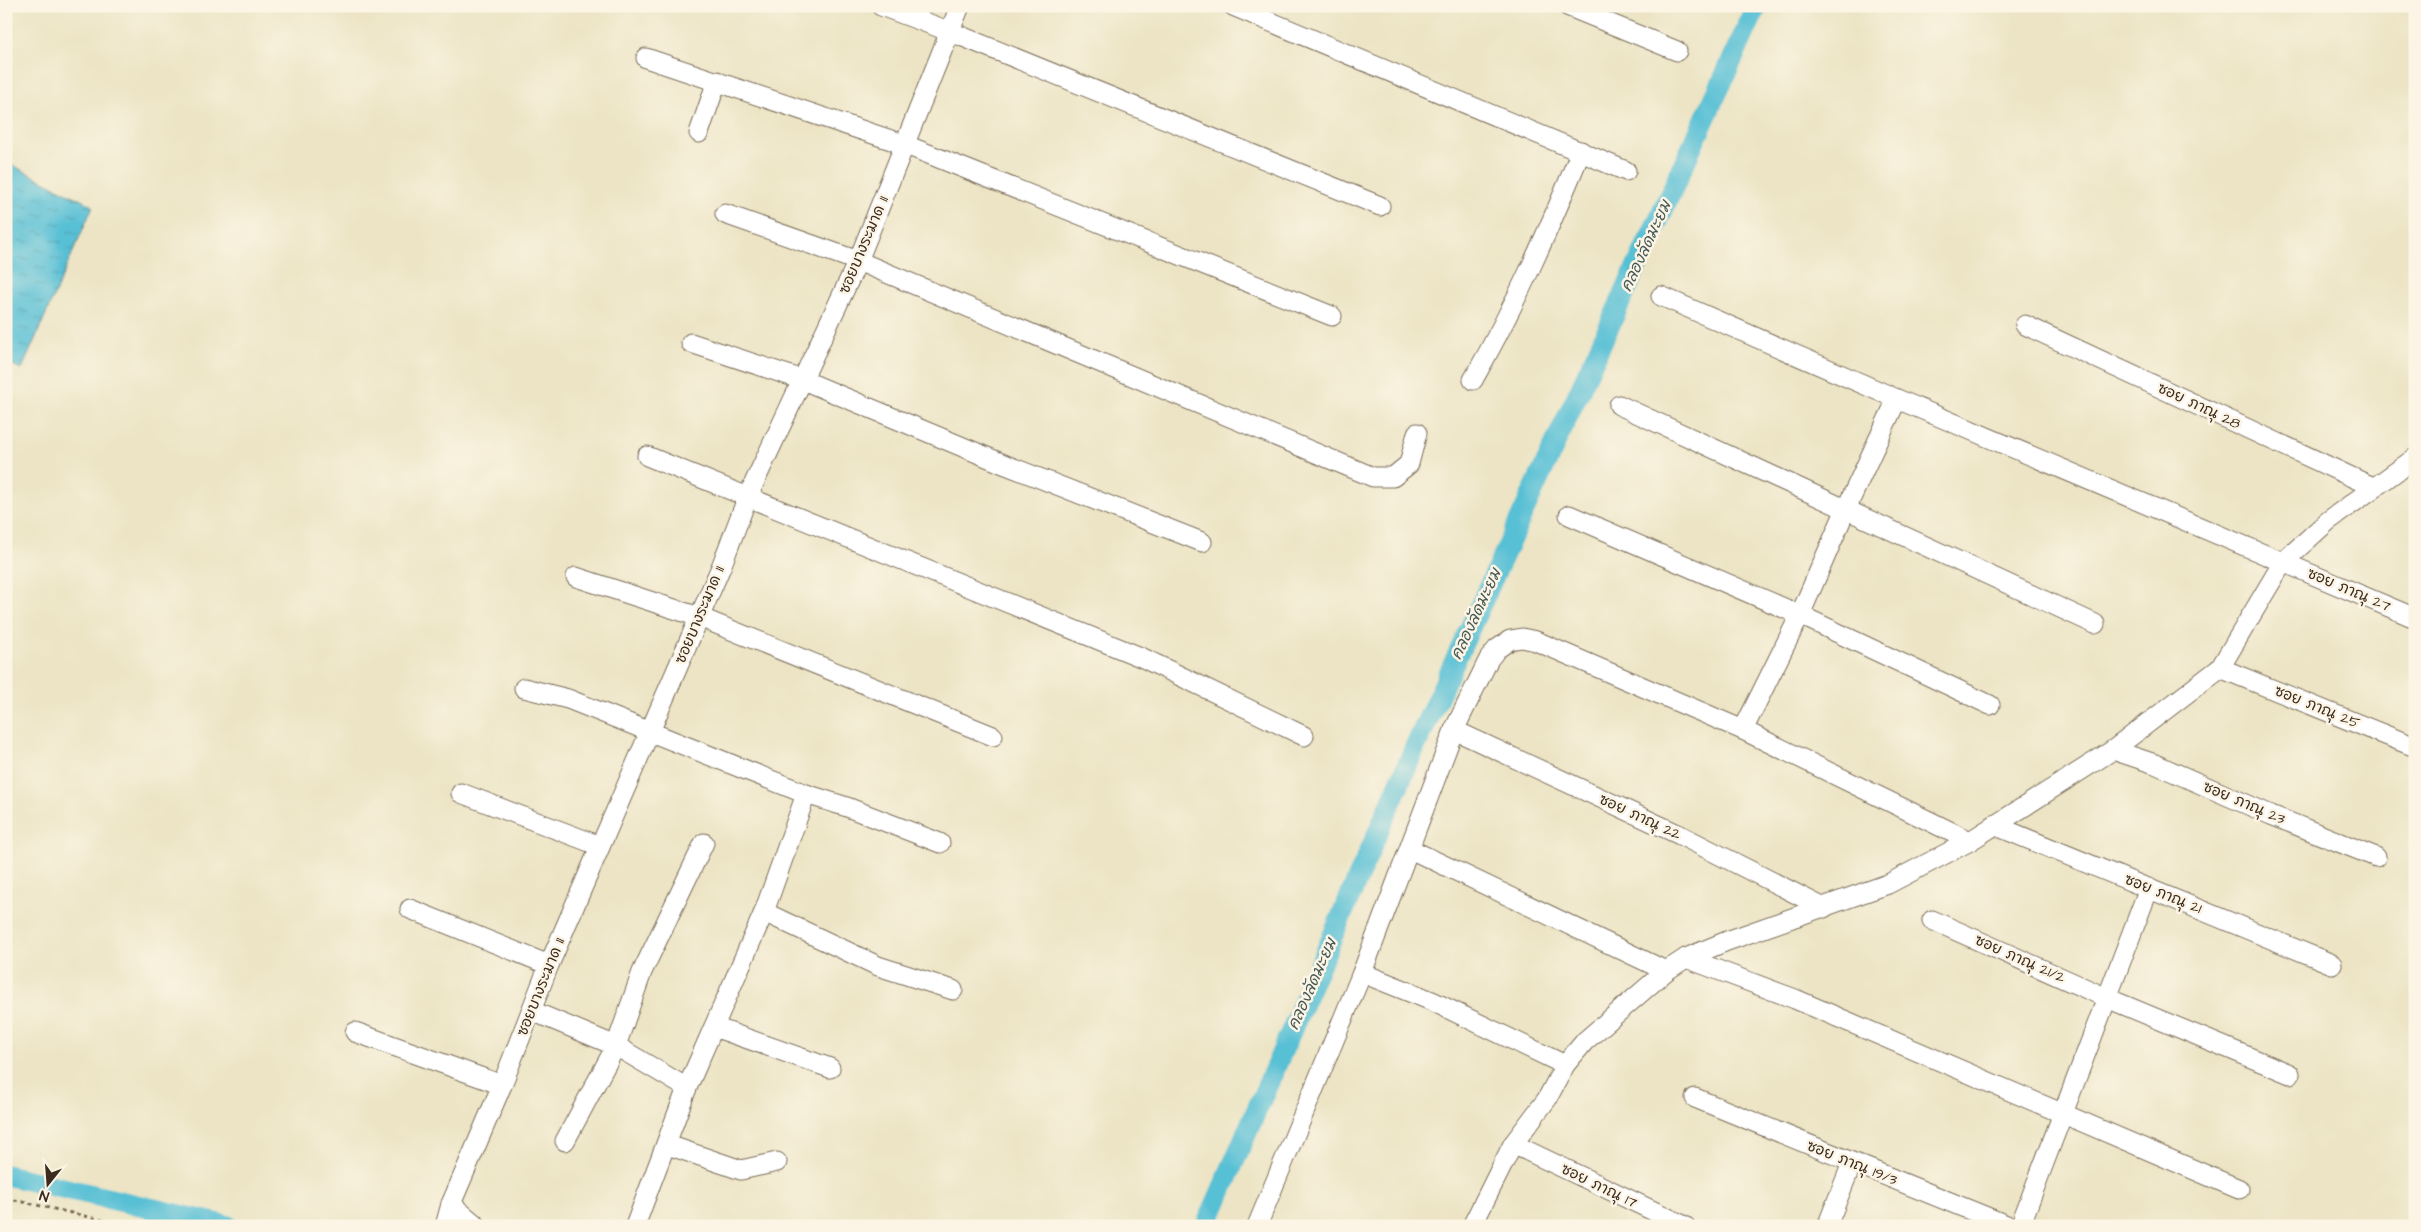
<svg xmlns="http://www.w3.org/2000/svg" width="2421" height="1232" font-family="'Architects Daughter','Playpen Sans Thai',sans-serif">
  <style>
    .water { fill: url(#water-ripples); stroke: #4a757a }
    .lines { fill: none; stroke-linecap: round; stroke-linejoin: round }
    .canal { stroke: #58c0d5; stroke-width: 21 }
    .minor-casing { stroke: #796b58; stroke-width: 21 }
    .path { stroke: #796b58; stroke-width: 3; stroke-dasharray: 4 4; stroke-linecap: butt }
    .minor { stroke: #fff; stroke-width: 19 }
    .labels { text-anchor: middle; dominant-baseline: central; stroke-width: 5; stroke-linejoin: round; paint-order: stroke }
    .street-label { font-size: 15px; fill: #3b2a1e; stroke: #fcf5e5 }
    .water-label { font-size: 16px; font-style: italic; fill: #445755; stroke: #fcf5e5 }
  </style>
  <defs>
    <pattern id="water-ripples" width="26" height="14" patternUnits="userSpaceOnUse" patternTransform="scale(1.25)"><rect width="26" height="14" fill="#58c0d5"/><path d="M2 4q2-2 4 0t4 0M15 11q2-2 4 0t4 0" fill="none" stroke="#4a9cac"/></pattern>
  </defs>
  <rect width="100%" height="100%" fill="#fcf5e5"/>
  <filter id="ink" filterUnits="userSpaceOnUse"><feTurbulence type="fractalNoise" baseFrequency=".02" numOctaves="2"/><feDisplacementMap in="SourceGraphic" scale="10" xChannelSelector="R" yChannelSelector="G"/><feConvolveMatrix kernelMatrix="1 2 1 2 8 2 1 2 1" color-interpolation-filters="sRGB"/></filter>
  <filter id="wash" filterUnits="userSpaceOnUse"><feTurbulence type="fractalNoise" baseFrequency=".0096" numOctaves="4" result="noise"/><feDisplacementMap in="SourceGraphic" scale="20" xChannelSelector="R" yChannelSelector="G"/><feGaussianBlur stdDeviation="1.12" result="paint"/><feColorMatrix in="noise" values="0 0 0 0 0 0 0 0 0 0 0 0 0 0 0 0 0 1.4 0 .05"/><feComposite in="paint" operator="in"/></filter>
  <g filter="url(#wash)">
    <rect width="100%" height="100%" fill="#ece4c4"/>
    <polygon class="water" points="6,162 93,206 22,369 6,362"/>
    <g class="lines">
      <g class="canal">
        <polyline points="6,1175 228,1226"/>
        <polyline points="1206,1226 1416,745 1757,6"/>
      </g>
    </g>
  </g>
  <g filter="url(#ink)">
    <g class="lines">
      <defs>
        <g id="minor">
          <polyline points="881,6 951,32 1380,206"/>
          <polyline points="1233,6 1626,171"/>
          <polyline points="1567,6 1677,51"/>
          <polyline points="646,58 906,145 1332,316"/>
          <polyline points="699,133 717,81"/>
          <polyline points="725,214 858,261 1373,477 1393,477 1409,464 1417,433"/>
          <polyline points="1661,296 1897,399 2415,618"/>
          <polyline points="2025,325 2373,487"/>
          <polyline points="691,343 803,380 1006,465 1202,542"/>
          <path d="M1473 380C1516 304 1548 232 1581 151"/>
          <polyline points="1619,405 2095,624"/>
          <polyline points="647,456 1143,658 1304,736"/>
          <polyline points="1569,515 1800,615 1990,705"/>
          <polyline points="576,577 699,617 993,736"/>
          <polyline points="2220,668 2415,747"/>
          <polyline points="524,688 568,699 806,794 764,912 687,1088 635,1226"/>
          <polyline points="1454,730 1680,835 1824,908"/>
          <polyline points="1743,730 1800,615 1846,509 1897,399"/>
          <polyline points="2113,750 2155,764 2271,815 2376,857"/>
          <polyline points="461,793 600,846"/>
          <polyline points="806,794 847,807 940,843"/>
          <polyline points="1994,825 2332,964"/>
          <polyline points="1410,849 1666,971"/>
          <polyline points="410,909 549,965"/>
          <polyline points="764,912 878,966 953,990"/>
          <polyline points="1932,920 2107,998 2290,1074"/>
          <polyline points="1686,958 1795,999 2239,1189"/>
          <polyline points="1362,973 1432,1001 1565,1065"/>
          <polyline points="532,1011 616,1046 687,1088"/>
          <polyline points="714,1027 830,1068"/>
          <polyline points="355,1032 502,1085"/>
          <polyline points="1695,1098 2009,1226"/>
          <polyline points="565,1141 616,1046 642,972 704,843"/>
          <polyline points="1513,1144 1685,1226"/>
          <polyline points="668,1145 741,1170 777,1162"/>
          <polyline points="451,1204 477,1226"/>
          <polyline points="445,1226 451,1204 502,1085 549,965 721,567 748,496 858,261 960,6"/>
          <polyline points="1257,1226 1362,973 1454,730 1489,659 1497,649 1510,640 1522,638 1536,641 1743,730 1970,841"/>
          <polyline points="1472,1226 1513,1144 1547,1099 1565,1065 1585,1041 1666,971 1686,958 1727,941 1888,884 1970,841 2113,750 2220,668 2283,562 2328,521 2415,458"/>
          <polyline points="1827,1226 1852,1163"/>
          <polyline points="2020,1226 2149,888"/>
        </g>
      </defs>
      <use href="#minor" class="minor-casing"/>
      <polyline class="path" points="6,1198 128,1226"/>
      <use href="#minor" class="minor"/>
    </g>
  </g>
  <g class="labels">
    <g class="street-label">
      <text transform="translate(864 245) rotate(-67)">ซอยบางระมาด 11</text>
      <text transform="translate(2199 406) rotate(25)">ซอย ภาณุ 28</text>
      <text transform="translate(2349 590) rotate(23)">ซอย ภาณุ 27</text>
      <text transform="translate(700 615) rotate(-67)">ซอยบางระมาด 11</text>
      <text transform="translate(2317 707) rotate(22)">ซอย ภาณุ 25</text>
      <text transform="translate(2244 803) rotate(23)">ซอย ภาณุ 23</text>
      <text transform="translate(1640 817) rotate(25)">ซอย ภาณุ 22</text>
      <text transform="translate(2163 894) rotate(22)">ซอย ภาณุ 21</text>
      <text transform="translate(2020 959) rotate(24)">ซอย ภาณุ 21/2</text>
      <text transform="translate(541 987) rotate(-68)">ซอยบางระมาด 11</text>
      <text transform="translate(1852 1163) rotate(22)">ซอย ภาณุ 19/3</text>
      <text transform="translate(1599 1186) rotate(26)">ซอย ภาณุ 17</text>
    </g>
    <g class="water-label">
      <text transform="translate(1646 246) rotate(-65)">คลองลัดมะยม</text>
      <text transform="translate(1476 614) rotate(-65)">คลองลัดมะยม</text>
      <text transform="translate(1312 984) rotate(-66)">คลองลัดมะยม</text>
    </g>
  </g>
  <rect width="2421" height="1232" fill="none" stroke="#fcf5e5" stroke-width="25"/>
  <g transform="translate(48 1184) rotate(197)" stroke="#fcf5e5" stroke-width="4" paint-order="stroke">
  <path d="M0-4L9 19L0 12L-9 19Z" fill="#3b2a1e"/>
  <text y="-8" font-size="14" font-weight="bold" text-anchor="middle" fill="#3b2a1e">N</text>
  </g>
</svg>
